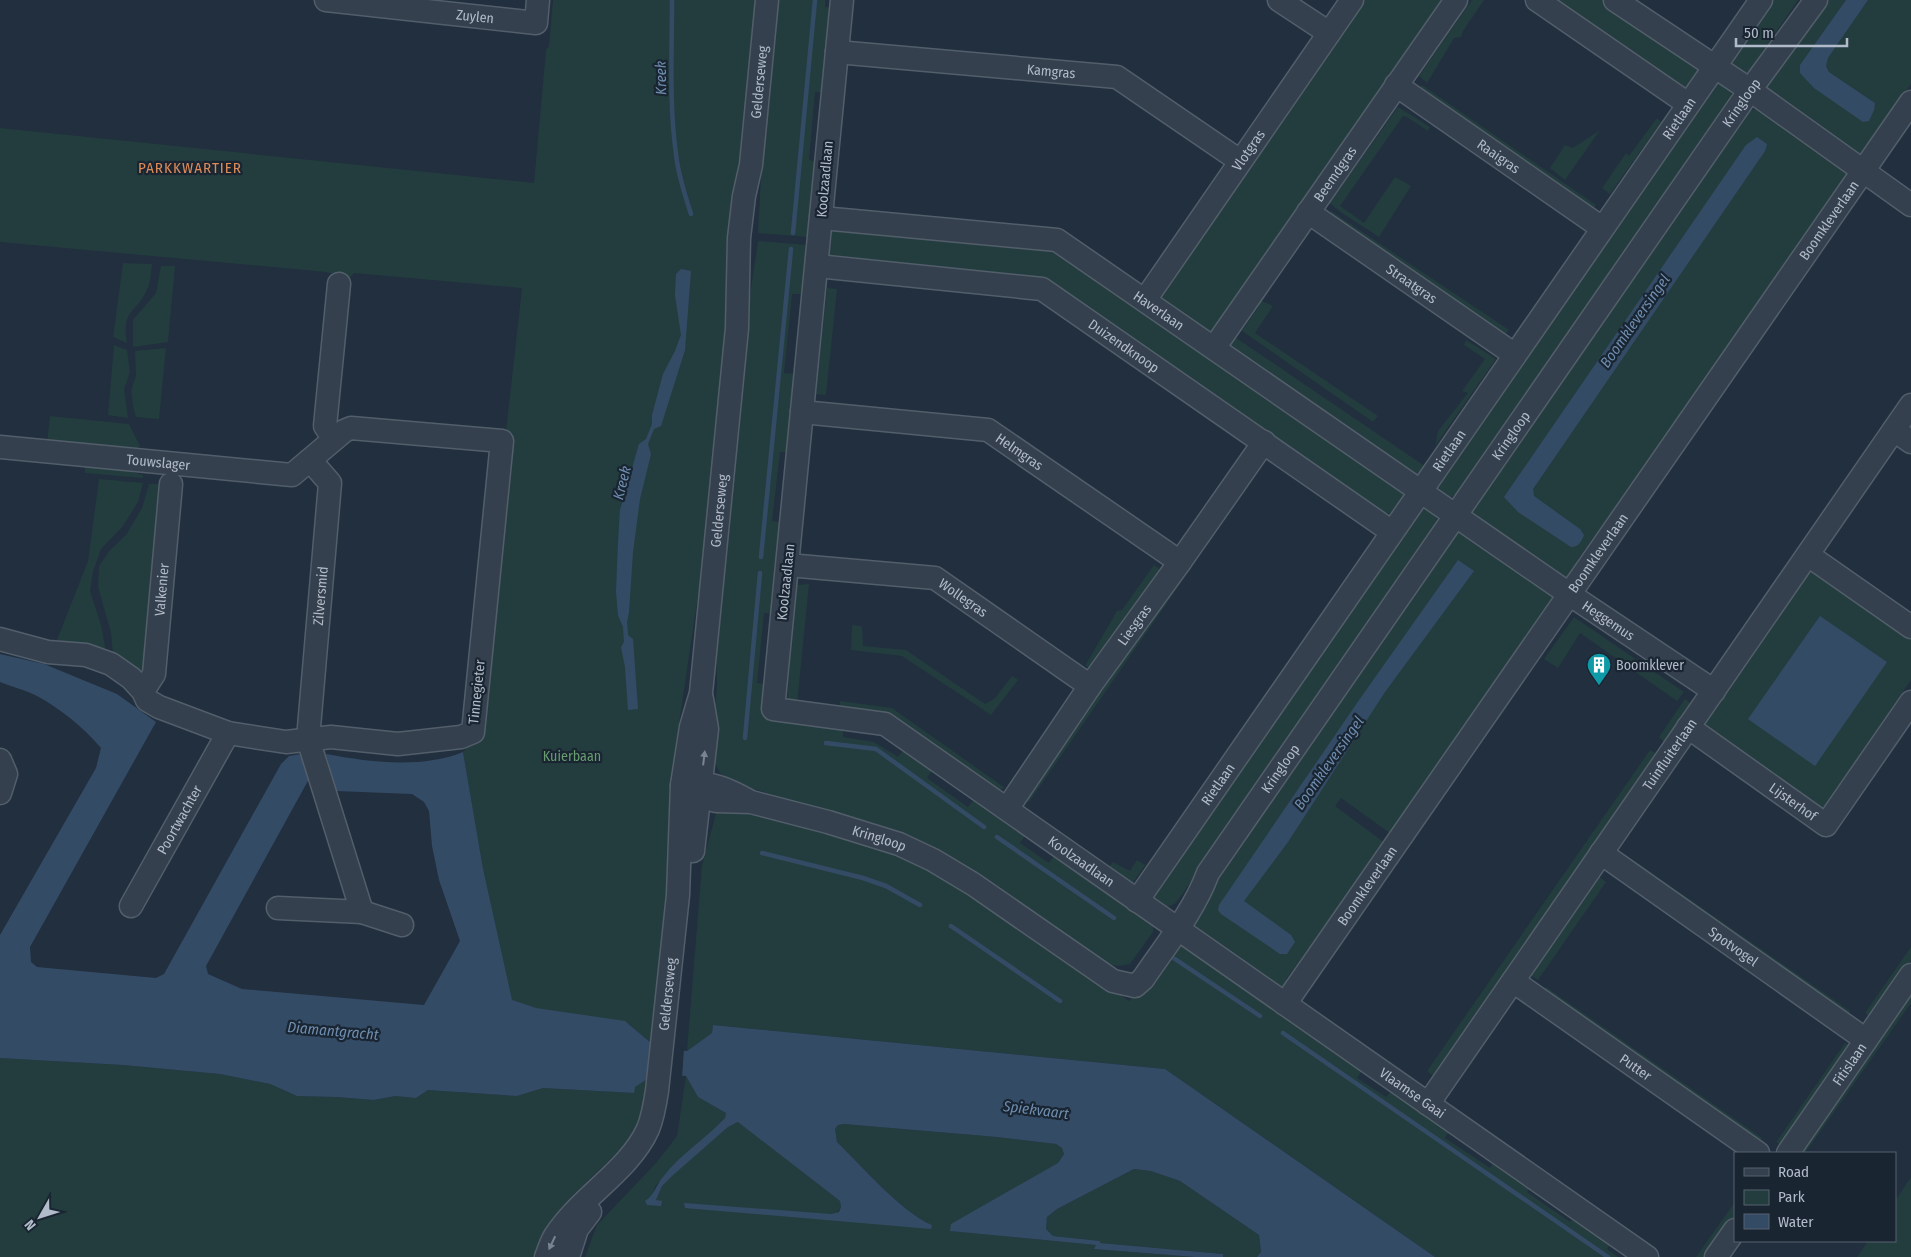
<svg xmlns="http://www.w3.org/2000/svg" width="1911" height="1257" font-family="'Fira Sans Condensed',sans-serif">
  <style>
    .green { fill: #233d3f }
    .water { fill: #344b66 }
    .pier { fill: #212f3e }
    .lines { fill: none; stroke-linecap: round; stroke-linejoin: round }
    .stream { stroke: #344b66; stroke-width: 4.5 }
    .minor-casing { stroke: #535e6b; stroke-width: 25 }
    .minor { stroke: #35404e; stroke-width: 22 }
    .oneway { fill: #798492 }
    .labels { text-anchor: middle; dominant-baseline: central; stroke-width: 4.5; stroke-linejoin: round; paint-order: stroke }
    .street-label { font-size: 14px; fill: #b1bbc9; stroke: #1a2532 }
    .poi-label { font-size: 14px; fill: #b1bbc9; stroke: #1a2532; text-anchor: start }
    .park-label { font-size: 14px; fill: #669c6f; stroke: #1a2532 }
    .water-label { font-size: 15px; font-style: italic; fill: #6f8daf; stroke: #1a2532 }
    .neighbourhood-label { font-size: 15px; letter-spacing: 1px; fill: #dd8b58; stroke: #1a2532 }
  </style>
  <rect width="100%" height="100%" fill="#212f3e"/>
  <g class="green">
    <polygon points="553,0 759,0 703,561 675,751 671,802 678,835 657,1048 629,1024 499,1004 483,871 463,752 471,744 522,288 354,273 350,278 326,272 0,242 0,128 534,183 546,50 549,46"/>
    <polygon points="778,0 825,0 825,7 835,8 826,92 815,92 809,160 819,162 808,237 758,233 762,160"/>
    <polygon points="1360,0 1449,0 1212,335 1160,299 1163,285"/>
    <polygon points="1472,0 1484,0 1463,31 1461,37 1454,38 1427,83 1419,76"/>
    <polygon points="1550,0 1607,0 1702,68 1688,91"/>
    <polygon points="1767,0 1798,0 1750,70 1743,74 1729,65"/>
    <polygon points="1821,0 1846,0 1801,65 1800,73 1805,77 1875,103 1829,72 1826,66 1828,58 1868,0 1911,0 1911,84 1862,155 1853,153 1763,90"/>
    <polygon points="1717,81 1731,89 1731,98 1459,492 1448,499 1435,488"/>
    <polygon points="1422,85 1596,205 1590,214 1578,200 1425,91 1420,94 1416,92"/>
    <polygon points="1398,107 1430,127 1428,131 1407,117 1403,116 1340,206 1364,223 1395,177 1411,186 1379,237 1339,211 1330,203"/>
    <polygon points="1764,108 1845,168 1849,179 1842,180 1672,428 1578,559 1572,575 1561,580 1477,521 1471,511 1750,110"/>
    <polygon points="1657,118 1661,122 1610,194 1602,188 1626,153 1629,156"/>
    <polygon points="1600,130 1565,180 1550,168 1565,145 1573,148"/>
    <polygon points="1331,211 1509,330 1501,339 1326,218"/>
    <polygon points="828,227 1055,247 1406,492 1396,514 1380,512 1045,278 831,258 828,255"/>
    <polygon points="758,241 808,245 806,294 792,294 784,373 799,374 791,453 780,452 772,521 784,523 776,613 764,613 757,683 768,684 770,719 776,721 843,726 843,737 874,742 898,757 905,748 934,767 927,778 968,807 975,797 1027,833 1020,843 1049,863 1056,853 1154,921 1153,932 1130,964 1118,966 1106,964 984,879 928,845 900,833 757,790 730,780 720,773 712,756 717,685 716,639 746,322"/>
    <path d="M123 263 152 264C151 271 151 280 148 287 138 314 121 307 127 343L113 337Z"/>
    <polygon points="161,266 175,266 168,342 133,347 133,320 156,293"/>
    <polygon points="827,288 837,289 826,395 816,394"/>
    <polygon points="1260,300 1273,306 1255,333 1378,416 1373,422 1242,331 1259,306"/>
    <polygon points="1232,335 1429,469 1424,476 1408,476 1411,470 1244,356 1240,359 1228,344"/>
    <polygon points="1466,340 1496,359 1435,446 1438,431 1468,393 1462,391 1485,359 1464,345"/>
    <polygon points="114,345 127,350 130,372 124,389 128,418 108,415"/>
    <polygon points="166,348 159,419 136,417 133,406 131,391 136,376 135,351"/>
    <polygon points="50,416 129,424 140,446 130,452 47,443"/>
    <polygon points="85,462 129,466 132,472 143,475 143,478 85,473"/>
    <polygon points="1254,463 1261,467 1029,802 1022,796"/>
    <polygon points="99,479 143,483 138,502 123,526 101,549 93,572 90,591 101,625 106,652 57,640 88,561"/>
    <polygon points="149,484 167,484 145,673 113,654 111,633 98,587 99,566 110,550 126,535 142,508"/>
    <polygon points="1420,505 1436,511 1437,521 1420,547 1411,565 1176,903 1164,909 1149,897"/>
    <polygon points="1463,531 1557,598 1391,834 1341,798 1335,806 1385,843 1286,979 1293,984 1287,989 1277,990 1193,932 1189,922 1198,902 1455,533"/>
    <polygon points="1154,565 1165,572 1095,669 1085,666 1117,611 1122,610"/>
    <polygon points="1814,572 1911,638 1911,680 1823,808 1705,728 1704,722 1808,573"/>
    <polygon points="809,584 797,704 787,703 795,587 798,585"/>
    <polygon points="1574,617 1684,692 1677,701 1580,633 1558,668 1544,659"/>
    <polygon points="852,625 862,626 863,646 906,650 985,704 995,698 1012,676 1018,680 991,715 902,656 851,650"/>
    <polygon points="1685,699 1690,703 1664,742 1659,737"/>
    <polygon points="840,701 892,708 1005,788 996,791 839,710"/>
    <polygon points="1650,750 1656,753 1433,1076 1427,1071"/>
    <polygon points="717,810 773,815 865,840 962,885 1129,1001 1178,941 1365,1066 1357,1078 1386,1097 1395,1087 1452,1126 1445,1138 1490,1168 1496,1158 1533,1183 1527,1192 1570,1222 1576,1214 1614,1240 1607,1249 1618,1257 1435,1257 1165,1069 713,1025 712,1033 687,1051 702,865"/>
    <polygon points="1626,855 1850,1011 1847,1016 1621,861"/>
    <polygon points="1137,860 1145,865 1132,884 1108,868 1113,862 1130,871"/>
    <polygon points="1594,873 1606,882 1538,980 1526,972"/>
    <polygon points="1911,947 1911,960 1871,1018 1865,1013"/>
    <polygon points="1911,983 1911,1003 1805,1153 1794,1153"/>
    <polygon points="1546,987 1762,1138 1759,1143 1543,992"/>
    <polygon points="1845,1043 1853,1047 1783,1146 1776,1142"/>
    <polygon points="0,1058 123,1065 220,1074 270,1084 297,1096 336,1097 374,1100 395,1096 416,1098 428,1090 517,1096 543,1088 633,1093 634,1087 655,1074 649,1122 572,1196 554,1220 541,1257 0,1257"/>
    <path d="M686 1076 698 1097 726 1113 725 1118 719 1125 656 1185 651 1197 656 1200 662 1186 672 1175 728 1127 739 1122 840 1201 841 1207C837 1215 830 1214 822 1214L932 1225C901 1212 862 1166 837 1142L835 1129 838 1125 844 1124 997 1137 1056 1144 1062 1148 1064 1154 1058 1163 951 1231 1097 1245 1094 1249 1195 1257H585L597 1225 656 1163 677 1136Z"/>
    <polygon points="1134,1169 1151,1171 1180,1181 1259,1235 1261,1252 1257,1257 1223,1257 1223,1254 1100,1243 1099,1241 1053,1236 1046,1229 1047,1217 1057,1209"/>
    <polygon points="1911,1177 1911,1257 1857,1257 1868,1241 1895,1241 1895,1201"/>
    <polygon points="1735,1202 1735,1216 1706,1257 1696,1257"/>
  </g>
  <g class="water">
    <polygon points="1846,0 1868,0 1828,58 1826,66 1829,72 1875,103 1874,110 1869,121 1863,122 1814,88 1800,73 1800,65"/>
    <path d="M1757 137 1767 144 1765 151 1533 489 1534 496 1580 529 1584 535C1581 542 1579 547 1571 547L1518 512 1504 497 1746 145Z"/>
    <polygon points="681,269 691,271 685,350 661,426 654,429 648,444 651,454 640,499 633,552 629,612 627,622 628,635 633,639 638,709 628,710 625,667 621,647 624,642 623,627 618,615 616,592 618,543 620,510 639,444 646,439 652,424 652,415 663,374 675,351 681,335 675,295 676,274"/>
    <polygon points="1458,560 1474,571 1385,692 1288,842 1244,901 1291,935 1295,942 1287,954 1280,954 1221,914 1218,910 1219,905 1357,703"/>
    <polygon points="1820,616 1887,662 1815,766 1748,719"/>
    <path d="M0 654 44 664 117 694 156 722 30 947 31 962 37 967 156 978 164 974 281 764 289 756 301 754 309 779 206 966 208 974 242 989 424 1005 460 941 439 880 432 846 429 811 424 802 412 794 336 791 326 754C369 762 421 769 463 752L483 869 512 1000 536 1008 625 1021 657 1048 687 1051 712 1033 713 1025 1165 1069 1435 1257H1253H1257L1261 1252 1259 1235 1180 1181 1151 1171 1134 1169 1057 1209 1047 1217 1046 1229 1053 1236 1100 1241V1243L1223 1254V1257H1195L1094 1249 1096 1245 950 1231 951 1224 1058 1163 1064 1154 1062 1148 1056 1144 997 1137 844 1124 838 1125 835 1129 837 1142C862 1166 901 1212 932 1225L931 1229 685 1208 684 1203 831 1214 839 1212 841 1207 840 1201 738 1122 728 1127 672 1176 662 1186 656 1200 662 1201 661 1206 647 1205 645 1201C654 1196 656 1185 663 1177 680 1154 706 1139 725 1118L726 1113 698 1097 686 1076 655 1074 635 1087 634 1093 543 1088 517 1096 428 1090 416 1098 395 1096 374 1100 336 1097 297 1096 270 1084 220 1074 123 1065 0 1058V935L96 768 101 748C83 727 61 709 37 696 26 690 12 687 0 682Z"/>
  </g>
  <polygon class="pier" points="658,1045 684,1048 682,1078 655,1076"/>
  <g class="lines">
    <g class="stream">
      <path d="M672 0C672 50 669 105 676 154 678 175 685 195 691 214"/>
      <polyline points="793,233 815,0"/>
      <polyline points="761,557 791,249"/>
      <polyline points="745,738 760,573"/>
      <polyline points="826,743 876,749 984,827"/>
      <polyline points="997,837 1114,918"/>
      <polyline points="762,853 863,878 886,886 920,905"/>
      <polyline points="951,926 1060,1001"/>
      <polyline points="1175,959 1260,1016"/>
      <polyline points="1283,1033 1608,1257"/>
    </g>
    <defs>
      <g id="minor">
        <path id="s1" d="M326 0 536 23 538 0"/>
        <path id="s2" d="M842 0 773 709 885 724 1647 1257"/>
        <polyline points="1279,0 1329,33"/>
        <polyline points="1537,0 1688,104"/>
        <polyline points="1615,0 1750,90 1911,205"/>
        <path id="s3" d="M837 52 1117 77 1240 161"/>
        <path id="s4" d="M1396 85 1602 228"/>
        <path id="s5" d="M1308 212 1515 355"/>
        <path id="s6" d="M822 218 1057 240 1569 594 1714 691"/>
        <path id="s7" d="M817 266 1042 289 1392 532"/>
        <path id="s8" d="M1145 300 1352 0"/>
        <path id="s9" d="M1214 348 1456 0"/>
        <path id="s10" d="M802 412 988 430 1180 562"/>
        <polyline points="1894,430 1911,442"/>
        <polyline points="334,439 325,426 339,284"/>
        <path id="s11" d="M0 447 292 475 344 431 351 428 502 441 473 732 461 737 398 744 331 737 286 742 228 733 159 707 147 700 143 691 131 678 111 664 86 655 48 652 0 639"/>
        <polyline points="1808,555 1911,627"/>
        <path id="s12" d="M788 565 935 578 1090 686"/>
        <path id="s13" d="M143 691 154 674 171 484"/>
        <path id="s14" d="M1688 727 1826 825 1911 702"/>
        <polyline points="0,760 6,774 0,793"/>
        <path id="s15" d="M751 802C726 788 711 781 682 785L699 796 716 801 751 802 828 822 899 844 933 860 973 884 1113 981 1135 986 1143 979C1166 945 1194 911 1208 873L1750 90 1816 0"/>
        <path id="s16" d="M1007 809 1090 686 1180 562 1264 442"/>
        <polyline points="693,851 707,729 702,699"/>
        <path id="s17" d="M1601 853 1866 1040"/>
        <path id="s18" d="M1137 901 1761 0"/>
        <path id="s19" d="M131 906 228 733"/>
        <path id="s20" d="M278 908 362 912 308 739 330 483 310 460"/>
        <polyline points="362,912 402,925"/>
        <path id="s21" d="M1513 981 1758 1153"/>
        <path id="s22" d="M1285 1004 1911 102"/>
        <path id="s23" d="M1428 1104 1911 405"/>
        <path id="s24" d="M1788 1153 1911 975"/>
        <path id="s25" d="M546 1257C549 1250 551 1242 555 1236 580 1197 629 1171 648 1129 653 1117 655 1104 657 1091L678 895 682 785 691 727 701 693 737 328 739 238 744 196 751 165 767 0"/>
        <polyline points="568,1257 577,1229 590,1212"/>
        <polyline points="1716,1257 1735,1230"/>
      </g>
    </defs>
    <use href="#minor" class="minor-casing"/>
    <use href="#minor" class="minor"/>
  </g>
  <defs><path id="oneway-solid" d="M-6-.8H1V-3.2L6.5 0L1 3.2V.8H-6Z" transform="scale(1.25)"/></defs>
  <g class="oneway">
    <use href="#oneway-solid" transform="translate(704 758) rotate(-83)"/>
    <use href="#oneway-solid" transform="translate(552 1243) rotate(115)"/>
  </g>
  <defs>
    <symbol id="building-pin" viewBox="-11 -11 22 30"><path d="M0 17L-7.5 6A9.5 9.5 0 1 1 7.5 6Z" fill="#0f9aa8" stroke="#1a2532"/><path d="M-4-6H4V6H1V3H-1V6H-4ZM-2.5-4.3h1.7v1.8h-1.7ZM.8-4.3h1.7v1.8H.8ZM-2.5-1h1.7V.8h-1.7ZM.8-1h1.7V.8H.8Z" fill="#fff"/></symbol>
  </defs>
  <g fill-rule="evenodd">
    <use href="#building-pin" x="1585" y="651" width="28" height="38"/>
  </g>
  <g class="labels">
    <g class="street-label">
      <text stroke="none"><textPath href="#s1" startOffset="150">Zuylen</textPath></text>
      <text stroke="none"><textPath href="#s3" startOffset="215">Kamgras</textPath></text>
      <text stroke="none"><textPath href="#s25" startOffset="1220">Gelderseweg</textPath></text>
      <text stroke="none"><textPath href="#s15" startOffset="1649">Kringloop</textPath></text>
      <text stroke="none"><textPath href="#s18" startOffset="952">Rietlaan</textPath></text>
      <text stroke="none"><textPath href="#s8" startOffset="182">Vlotgras</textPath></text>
      <text stroke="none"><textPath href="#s4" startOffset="125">Raaigras</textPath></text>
      <text stroke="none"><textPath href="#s9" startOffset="212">Beemdgras</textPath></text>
      <text transform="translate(825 179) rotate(-85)">Koolzaadlaan</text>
      <text stroke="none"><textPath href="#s22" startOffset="954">Boomkleverlaan</textPath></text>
      <text stroke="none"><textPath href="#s5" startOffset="126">Straatgras</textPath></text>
      <text stroke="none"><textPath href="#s6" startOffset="360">Haverlaan</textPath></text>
      <text stroke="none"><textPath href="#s7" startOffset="326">Duizendknoop</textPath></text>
      <text stroke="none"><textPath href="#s15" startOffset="1244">Kringloop</textPath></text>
      <text stroke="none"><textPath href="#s18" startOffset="548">Rietlaan</textPath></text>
      <text stroke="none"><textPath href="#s10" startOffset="225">Helmgras</textPath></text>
      <text stroke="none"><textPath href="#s11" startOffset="159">Touwslager</textPath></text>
      <text stroke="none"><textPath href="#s25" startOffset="789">Gelderseweg</textPath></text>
      <text stroke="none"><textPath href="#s22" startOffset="549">Boomkleverlaan</textPath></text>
      <text transform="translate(786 582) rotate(-84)">Koolzaadlaan</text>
      <text stroke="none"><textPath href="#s13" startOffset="105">Valkenier</textPath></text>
      <text stroke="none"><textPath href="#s20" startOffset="409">Zilversmid</textPath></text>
      <text stroke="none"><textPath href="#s12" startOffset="182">Wollegras</textPath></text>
      <text stroke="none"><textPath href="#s6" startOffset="906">Heggemus</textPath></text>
      <text stroke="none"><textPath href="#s16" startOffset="224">Liesgras</textPath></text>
      <text transform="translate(477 692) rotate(-84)">Tinnegieter</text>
      <text stroke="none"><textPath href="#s23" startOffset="425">Tuinfluiterlaan</textPath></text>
      <text stroke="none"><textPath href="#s15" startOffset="839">Kringloop</textPath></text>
      <text stroke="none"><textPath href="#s18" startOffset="142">Rietlaan</textPath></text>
      <text stroke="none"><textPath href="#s14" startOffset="129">Lijsterhof</textPath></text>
      <text stroke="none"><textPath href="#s19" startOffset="99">Poortwachter</textPath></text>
      <text stroke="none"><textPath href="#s15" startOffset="279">Kringloop</textPath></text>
      <text stroke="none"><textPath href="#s2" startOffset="1065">Koolzaadlaan</textPath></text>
      <text stroke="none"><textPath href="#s22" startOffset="144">Boomkleverlaan</textPath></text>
      <text stroke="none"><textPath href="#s17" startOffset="162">Spotvogel</textPath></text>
      <text stroke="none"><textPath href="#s25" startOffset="302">Gelderseweg</textPath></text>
      <text stroke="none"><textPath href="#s24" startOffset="108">Fitislaan</textPath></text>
      <text stroke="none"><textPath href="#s21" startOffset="150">Putter</textPath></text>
      <text stroke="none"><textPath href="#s2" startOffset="1469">Vlaamse Gaai</textPath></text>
    </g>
    <g class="poi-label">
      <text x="1616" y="665">Boomklever</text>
    </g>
    <g class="park-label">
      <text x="572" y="756">Kuierbaan</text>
    </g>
    <g class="water-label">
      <text transform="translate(661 78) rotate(-91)">Kreek</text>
      <text transform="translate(1635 321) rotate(-55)">Boomkleversingel</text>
      <text transform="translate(622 483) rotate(-76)">Kreek</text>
      <text transform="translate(1329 763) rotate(-55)">Boomkleversingel</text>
      <text transform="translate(333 1031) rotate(5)">Diamantgracht</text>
      <text transform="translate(1036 1110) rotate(7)">Spiekvaart</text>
    </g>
    <g class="neighbourhood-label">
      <text x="190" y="168">PARKKWARTIER</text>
    </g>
  </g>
  <rect x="1734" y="1152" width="162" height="90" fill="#1a2532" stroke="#56616e"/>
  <rect x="1744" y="1168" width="25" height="8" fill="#35404e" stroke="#56616e"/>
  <text x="1778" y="1177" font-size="15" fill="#b1bbc9">Road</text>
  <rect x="1744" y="1190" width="25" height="15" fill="#233d3f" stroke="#56616e"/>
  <text x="1778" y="1202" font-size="15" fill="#b1bbc9">Park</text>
  <rect x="1744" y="1214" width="25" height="15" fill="#344b66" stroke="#56616e"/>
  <text x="1778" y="1227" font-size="15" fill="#b1bbc9">Water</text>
  <g transform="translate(40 1217) rotate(231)" stroke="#1a2532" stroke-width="4" paint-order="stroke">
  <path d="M0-4L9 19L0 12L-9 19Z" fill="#b1bbc9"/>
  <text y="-8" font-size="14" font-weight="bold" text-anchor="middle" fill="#b1bbc9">N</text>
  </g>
  <path d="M1736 38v8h111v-8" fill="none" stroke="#b1bbc9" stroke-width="2.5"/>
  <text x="1744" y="38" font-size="15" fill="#b1bbc9" stroke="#1a2532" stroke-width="4" paint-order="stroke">50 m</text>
</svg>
